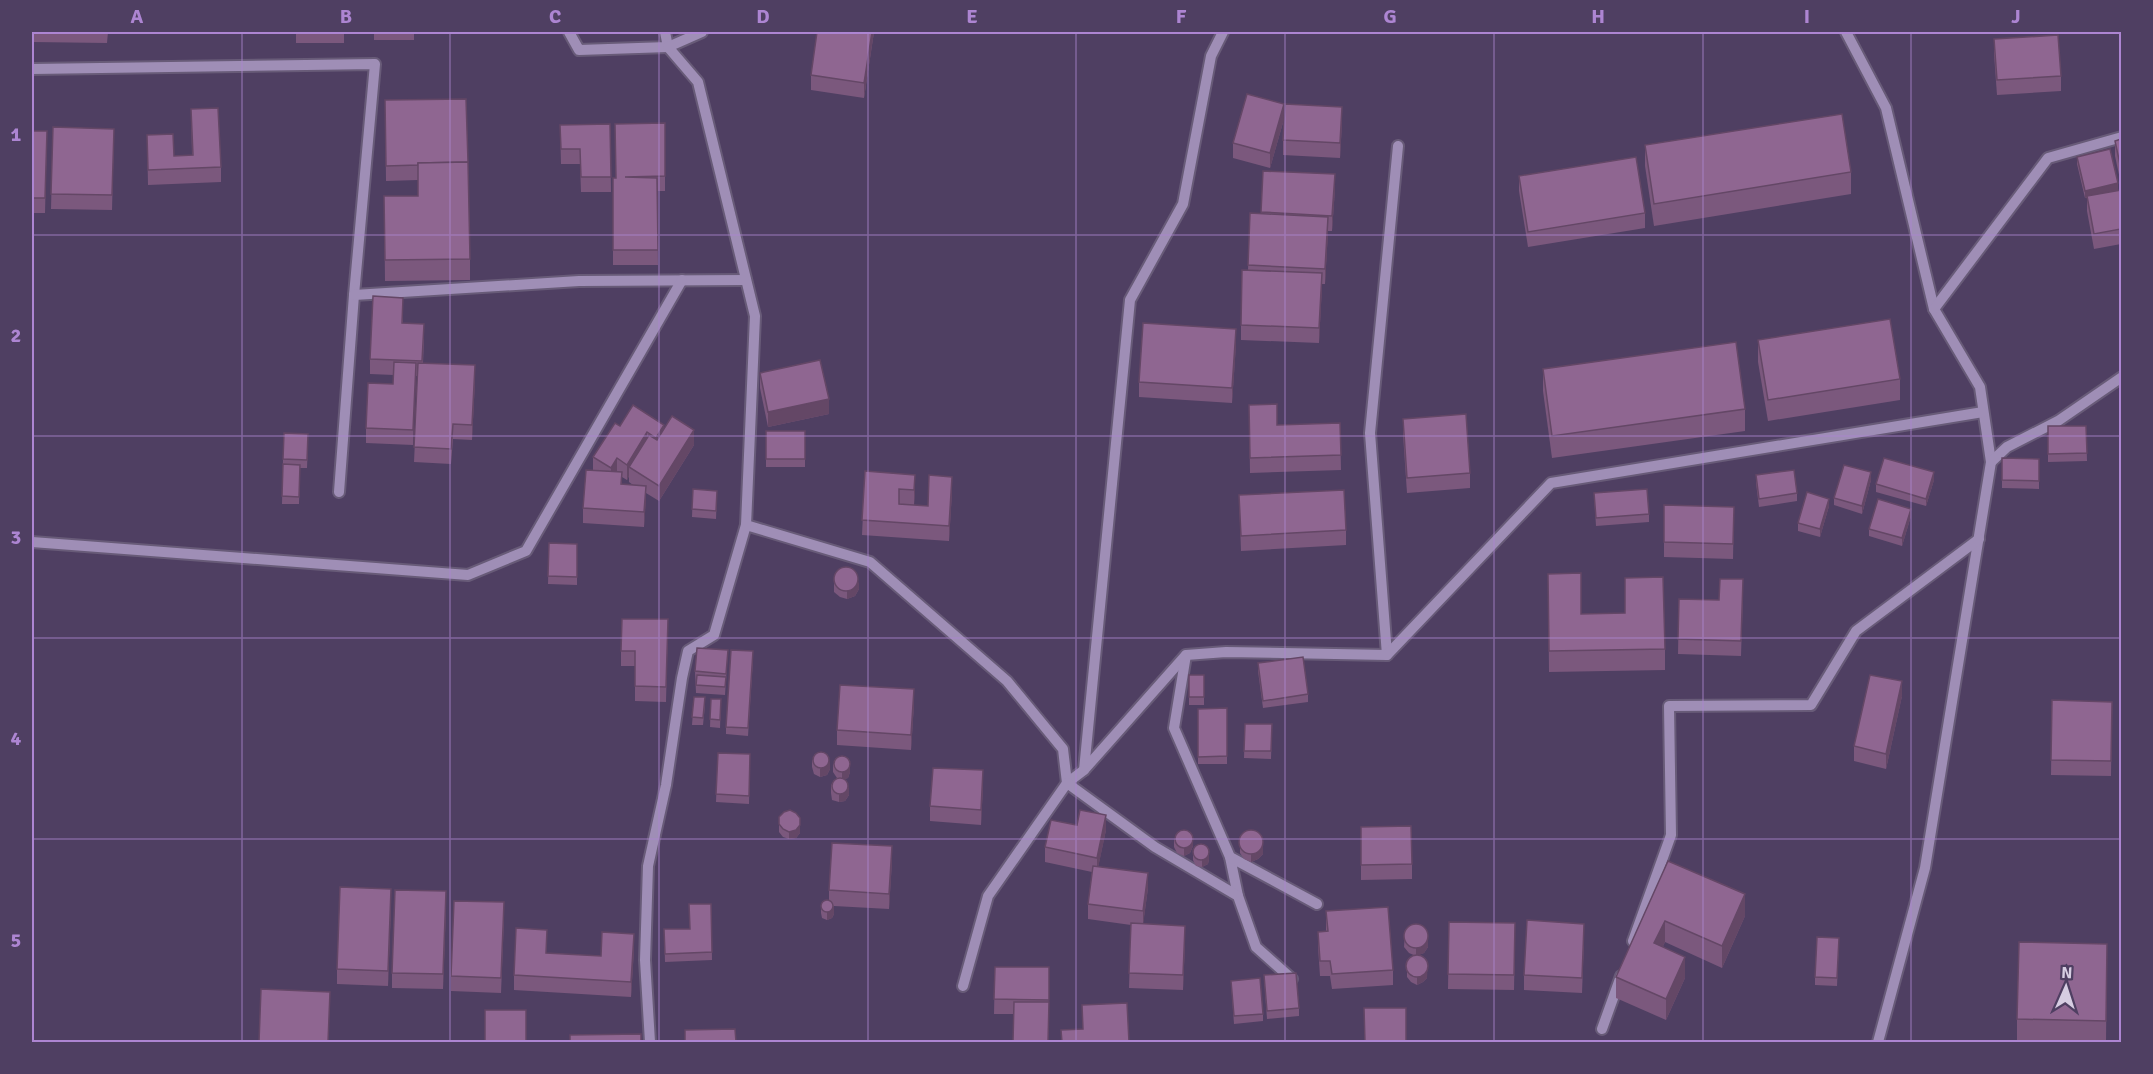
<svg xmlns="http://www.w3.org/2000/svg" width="2153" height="1074" font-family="Signika,sans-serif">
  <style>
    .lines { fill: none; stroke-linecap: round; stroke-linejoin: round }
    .minor-casing { stroke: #685b78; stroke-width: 14 }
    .minor { stroke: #9f8eb6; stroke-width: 10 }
    .wall { fill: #7b587d; fill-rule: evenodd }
    .shaded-wall { fill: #644766 }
    .building { fill: #8f6691; stroke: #644766; stroke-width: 1.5 }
    .grid { fill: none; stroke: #ad85d2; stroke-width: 1.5; stroke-opacity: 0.55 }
    .neatline { fill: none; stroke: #ad85d2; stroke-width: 2 }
    .grid-label { font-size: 20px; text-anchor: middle; font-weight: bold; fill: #ad85d2 }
  </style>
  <rect width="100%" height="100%" fill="#4f3f62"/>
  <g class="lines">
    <defs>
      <g id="minor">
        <polyline points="569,32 579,50 668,47 665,32"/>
        <polyline points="1846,32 1886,108 1934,309 1980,387 1991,462 1925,868 1878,1042"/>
        <polyline points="32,69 375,64 354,295 339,492"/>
        <polyline points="354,295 579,281 746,280"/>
        <polyline points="1934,309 2048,158 2122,137"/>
        <polyline points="1991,462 2007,447 2058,421 2122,377"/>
        <polyline points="746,525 870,562 1007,681 1063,749 1067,783"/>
        <polyline points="32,542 468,575 526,551 682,280"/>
        <polyline points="1387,655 1370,433 1398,146"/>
        <polyline points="1084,770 1130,300 1183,204 1211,56 1223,32"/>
        <polyline points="1067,783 1084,770 1185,656"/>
        <polyline points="1230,857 1238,896"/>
        <polyline points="1317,904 1230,857 1174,728 1186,655 1226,652 1387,655 1551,483 1983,412"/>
        <polyline points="1633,941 1671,835 1669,706 1811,705 1856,631 1979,539"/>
        <polyline points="963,986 988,896 1067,783 1155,847 1238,896 1256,947 1292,979"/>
        <polyline points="1602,1029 1621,976"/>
        <polyline points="650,1042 645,960 648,866 666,785 682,678 688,651 714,635 746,525 755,316 698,82 668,47 702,32"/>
      </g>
    </defs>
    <use href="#minor" class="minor-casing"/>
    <use href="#minor" class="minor"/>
  </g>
  <g class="wall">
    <polygon points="32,32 108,32 107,43 32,42"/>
    <rect x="238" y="32" width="56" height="1"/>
    <rect x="296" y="32" width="48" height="11"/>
    <rect x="374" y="32" width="40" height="8"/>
    <polygon points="874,32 864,98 811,90 811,75"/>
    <polygon points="1994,39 2061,76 2061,91 1997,95 1994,54"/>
    <polygon points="385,100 470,259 470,280 385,281 384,196 418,196 418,180 386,181"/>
    <polygon points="191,109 221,167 221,182 148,185 147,135 174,156 192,155"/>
    <polygon points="1284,119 1270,168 1233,158 1233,143"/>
    <polygon points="1342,122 1340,158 1283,155 1283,140"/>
    <polygon points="665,123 665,191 657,191 658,265 613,265 613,178 616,178"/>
    <polygon points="610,124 611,192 581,192 580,164 561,164 560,125"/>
    <polygon points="53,127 114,129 112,210 51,209"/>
    <polygon points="32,131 47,131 45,213 32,213"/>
    <polygon points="2121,139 2121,184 2115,156 2115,141"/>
    <polygon points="1645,145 1851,172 1851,194 1654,226 1645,166"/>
    <polygon points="2077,157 2118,190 2121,190 2121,244 2094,249 2087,211 2087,198 2085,198 2077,164"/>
    <polygon points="1263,171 1335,189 1332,231 1328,231 1325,284 1322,284 1319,343 1241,340 1241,325 1248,270 1250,213 1261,213"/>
    <polygon points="1519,176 1645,213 1645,228 1528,247 1519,191"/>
    <polygon points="403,313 403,323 424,339 423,363 475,380 472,440 453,439 451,464 414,462 418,376 416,376 413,445 366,443 366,428 393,384 394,375 370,374 370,359"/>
    <polygon points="1758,340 1900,379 1900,400 1768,421 1758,362"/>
    <polygon points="1236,344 1232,403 1139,397 1139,382"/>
    <polygon points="1543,369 1745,409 1745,431 1552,458 1543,391"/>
    <polygon points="760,373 829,414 768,427 760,388"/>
    <polygon points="1249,405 1277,425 1340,423 1341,470 1250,473"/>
    <polygon points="1403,419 1470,473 1470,488 1407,493 1403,434"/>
    <path d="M620 426 664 429 694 445 659 501 646 493 644 527 583 523V508L593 470V457ZM629 476V482L633 485 622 484V477L627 480Z"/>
    <polygon points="2048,426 2086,426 2087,461 2048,462"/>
    <rect x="766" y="431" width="39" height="36"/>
    <polygon points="308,442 307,468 300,468 299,504 282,504 283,459"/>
    <polygon points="2002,458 2039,459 2039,489 2002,488"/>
    <polygon points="865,471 915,490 914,505 928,506 952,492 949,541 862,535"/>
    <polygon points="1756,475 1797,493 1797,501 1759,507 1756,483"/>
    <polygon points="1871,480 1862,514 1834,505 1834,498"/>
    <polygon points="1934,480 1926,506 1876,492 1876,484"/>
    <polygon points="693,489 717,491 716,519 692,517"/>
    <polygon points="1594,493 1649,514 1649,522 1596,526"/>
    <polygon points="1239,495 1346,530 1346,545 1241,551"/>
    <polygon points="1664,505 1734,507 1733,559 1664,557"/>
    <polygon points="1829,506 1820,537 1798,531 1798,523"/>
    <polygon points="1911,516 1902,546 1869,536 1869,529"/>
    <polygon points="549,543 577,544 577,585 548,584"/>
    <polygon points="1548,574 1581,614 1665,649 1665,670 1549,672"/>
    <polygon points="834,576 859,589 855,596 847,599 840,597 834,592"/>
    <polygon points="1743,594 1741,656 1678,654 1679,599 1719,600"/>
    <polygon points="668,619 666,702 635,701 635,666 621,666 621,651"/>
    <polygon points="728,650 725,695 696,693 695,671"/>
    <polygon points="753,659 748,736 726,734 726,727"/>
    <polygon points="1258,663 1308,694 1308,702 1263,708 1258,671"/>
    <rect x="1189" y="675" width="15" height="30"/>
    <polygon points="1902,696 1886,769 1854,761 1854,746"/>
    <polygon points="694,697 705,705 703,725 692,725"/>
    <polygon points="711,699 721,699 720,728 710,727"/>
    <polygon points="2052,700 2112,702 2111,776 2051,775"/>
    <polygon points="914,704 911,750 837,745 837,730"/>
    <polygon points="1227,708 1227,764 1198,764 1198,709"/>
    <polygon points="1245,724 1272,724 1271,759 1244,758"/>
    <polygon points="718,753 750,754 749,804 716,802"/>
    <polygon points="812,760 830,769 827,775 820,777 814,774 812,767"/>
    <polygon points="833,764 850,772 848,778 844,779 849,795 845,801 839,802 832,800 831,793 831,785 837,778 833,772"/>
    <polygon points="983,785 981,825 930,821 930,806"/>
    <polygon points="779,817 800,833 796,838 789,839 783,837 779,832"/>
    <polygon points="1361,827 1412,864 1412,879 1361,880"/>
    <polygon points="1106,830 1098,867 1148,888 1143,924 1185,941 1183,990 1129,988 1131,925 1088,919 1088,904 1092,872 1045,862 1045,847"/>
    <polygon points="1240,837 1263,854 1258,859 1251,862 1244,859 1240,853"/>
    <polygon points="1174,839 1193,846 1190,853 1184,856 1177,853 1174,847"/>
    <polygon points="1193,853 1209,859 1208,864 1202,867 1196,866 1193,860"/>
    <polygon points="892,861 889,909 834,906 834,914 832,918 827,920 822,918 821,913 821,905 829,900 829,890"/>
    <polygon points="1668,861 1745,916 1722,968 1665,942 1663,946 1685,978 1666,1020 1616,998 1616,977"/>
    <polygon points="391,904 388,986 337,984 337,969"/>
    <polygon points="711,904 712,960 665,962 664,929 689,929"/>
    <polygon points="446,906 443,989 392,988 392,973"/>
    <polygon points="1326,911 1393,970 1393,985 1332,989 1330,976 1320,976 1318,947 1318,932 1326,932"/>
    <polygon points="504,917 501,993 451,991 451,976"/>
    <polygon points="1449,922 1515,938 1514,990 1448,989"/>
    <polygon points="1405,931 1428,947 1424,953 1418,955 1427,978 1423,982 1417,985 1411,982 1407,977 1407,962 1416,956 1409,953 1404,947"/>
    <polygon points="1839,938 1837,986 1815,985 1815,977"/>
    <polygon points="1584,939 1582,993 1524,990 1524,975"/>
    <polygon points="2107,944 2106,1042 2017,1041 2017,1019"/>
    <polygon points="634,949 631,997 514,990 514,975 547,953 601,956"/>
    <polygon points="995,967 1049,967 1048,1042 1014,1014 994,1014"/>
    <polygon points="1264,975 1299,1008 1299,1016 1267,1019"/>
    <polygon points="1231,981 1263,1014 1263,1021 1234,1024"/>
  </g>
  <g class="shaded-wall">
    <polygon points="872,32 874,32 864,98 864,83"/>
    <polygon points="1284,104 1284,119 1270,168 1270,153"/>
    <polygon points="1342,107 1342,122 1340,158 1340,143"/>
    <polygon points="1335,174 1335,189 1332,231 1332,216"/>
    <polygon points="2118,183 2118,190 2085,198 2085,191"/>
    <polygon points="1328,217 1328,232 1325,284 1325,269"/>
    <polygon points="1322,273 1322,288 1319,343 1319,328"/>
    <polygon points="1236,329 1236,344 1232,403 1232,388"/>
    <polygon points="416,363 416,378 413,445 413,430"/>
    <polygon points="475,365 475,380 472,440 472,425"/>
    <polygon points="829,399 829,414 768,427 768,412"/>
    <polygon points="664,425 664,440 656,453 656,438"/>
    <polygon points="694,430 694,445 659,501 659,486"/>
    <polygon points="647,432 647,447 629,467 629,476 627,480 627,465"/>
    <polygon points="617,458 617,473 611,483 611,468"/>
    <polygon points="1871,472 1871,480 1862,514 1862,506"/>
    <polygon points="1934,472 1934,480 1926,506 1926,499"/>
    <polygon points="915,475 915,490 914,505 914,490"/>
    <polygon points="952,477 952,492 949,541 949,526"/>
    <polygon points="646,486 646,501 644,527 644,512"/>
    <polygon points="1829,499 1829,506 1820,537 1820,529"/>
    <polygon points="1911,509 1911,516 1902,546 1902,538"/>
    <polygon points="859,582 859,589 855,596 847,599 847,591"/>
    <polygon points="1902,681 1902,696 1886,769 1886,754"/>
    <polygon points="914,689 914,704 911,750 911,735"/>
    <polygon points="830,761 830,769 827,775 820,777 820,769"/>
    <polygon points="850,764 850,772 848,778 842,780 842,772"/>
    <polygon points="983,770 983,785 981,825 981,810"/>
    <polygon points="849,787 849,795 845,801 839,802 839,795"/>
    <polygon points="1106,815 1106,830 1097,873 1097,858"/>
    <polygon points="800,818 800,833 796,838 789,839 789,832"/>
    <polygon points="1193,838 1193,846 1190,853 1184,856 1184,848"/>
    <polygon points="1263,839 1263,854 1258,859 1251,862 1251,854"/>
    <polygon points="892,846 892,861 889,909 889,894"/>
    <polygon points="1209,851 1209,859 1208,864 1202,867 1202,860"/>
    <polygon points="1148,873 1148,888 1143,926 1143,911"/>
    <polygon points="391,889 391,904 388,986 388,971"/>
    <polygon points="446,891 446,906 443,989 443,974"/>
    <polygon points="1745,894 1745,916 1722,968 1722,946"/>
    <polygon points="834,906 834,914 832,918 827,920 827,912"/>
    <polygon points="1665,921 1665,942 1654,964 1654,943"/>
    <polygon points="1185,926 1185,941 1183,990 1183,975"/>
    <polygon points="634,934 634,949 631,997 631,982"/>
    <polygon points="1428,939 1428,947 1424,953 1416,956 1416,948"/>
    <polygon points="1685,957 1685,978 1666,1020 1666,999"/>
    <polygon points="1428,963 1427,978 1423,982 1417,985 1417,977"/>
  </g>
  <g class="building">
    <polygon points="817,32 872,32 864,83 811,75"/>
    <polygon points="2058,35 2061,76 1997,80 1994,39"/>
    <polygon points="1247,94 1284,104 1270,153 1233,143"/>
    <polygon points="466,99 468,162 418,163 418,165 386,166 385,100"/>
    <polygon points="1285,104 1342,107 1340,143 1283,140"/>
    <polygon points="218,108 221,167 148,170 147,135 173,134 174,156 193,155 191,109"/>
    <polygon points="1842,114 1851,172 1654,204 1645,145"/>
    <polygon points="665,123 665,176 625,177 657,178 658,250 613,250 613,178 616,178 615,124"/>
    <polygon points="610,124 611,177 581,177 580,149 561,149 560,125"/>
    <polygon points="53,127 114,129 112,195 51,194"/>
    <polygon points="32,131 47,131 45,198 32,198"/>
    <polygon points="2121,139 2121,169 2115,141"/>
    <polygon points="2110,149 2118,183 2085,191 2077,157"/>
    <polygon points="1636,157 1645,213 1528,232 1519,176"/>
    <polygon points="468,162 470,259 385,260 384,196 418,196 418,163"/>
    <polygon points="1263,171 1335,174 1332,216 1261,212"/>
    <polygon points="2121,190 2121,229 2094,234 2087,196"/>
    <polygon points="1250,213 1328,217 1325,269 1248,265"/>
    <polygon points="1242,270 1322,273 1319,328 1241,325"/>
    <polygon points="373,296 403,298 402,323 424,324 422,361 370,359"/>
    <polygon points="1890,319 1900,379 1768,400 1758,340"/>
    <polygon points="1143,323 1236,329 1232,388 1139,382"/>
    <polygon points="1736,342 1745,409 1552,436 1543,369"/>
    <polygon points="820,360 829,399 768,412 760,373"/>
    <polygon points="394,362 416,363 413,430 366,428 368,383 393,384"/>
    <polygon points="418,363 475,365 472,425 453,424 451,449 414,447"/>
    <polygon points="1277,404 1277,425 1340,423 1341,455 1250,458 1249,405"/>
    <polygon points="633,405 664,425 656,438 647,432 627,465 617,458 611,468 593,457 615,423 620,426"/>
    <polygon points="1466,414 1470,473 1407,478 1403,419"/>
    <polygon points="672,416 694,430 659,486 629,467 649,435 657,440"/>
    <polygon points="2048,426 2086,426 2087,453 2048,454"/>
    <rect x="766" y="431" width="39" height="28"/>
    <polygon points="284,433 308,434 307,460 283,459"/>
    <polygon points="1884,458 1934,472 1926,499 1876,484"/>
    <polygon points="2002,458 2039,459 2039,481 2002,480"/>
    <polygon points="283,464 300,465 299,497 282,496"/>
    <polygon points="1844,465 1871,472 1862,506 1834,498"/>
    <polygon points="586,470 622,472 621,484 646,486 644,512 583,508"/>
    <polygon points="1794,470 1797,493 1759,499 1756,475"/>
    <polygon points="865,471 915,475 914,490 899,489 899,504 928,506 929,475 952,477 949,526 862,520"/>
    <polygon points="693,489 717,491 716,511 692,509"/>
    <polygon points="1647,489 1649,514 1596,518 1594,493"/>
    <polygon points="1344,490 1346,530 1241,536 1239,495"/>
    <polygon points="1807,492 1829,499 1820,529 1798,523"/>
    <polygon points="1878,499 1911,509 1902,538 1869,529"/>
    <polygon points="1664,505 1734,507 1733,544 1664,542"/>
    <polygon points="549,543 577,544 577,577 548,576"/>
    <circle cx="846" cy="579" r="12"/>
    <polygon points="1581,573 1581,614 1625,613 1625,578 1663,577 1665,649 1549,651 1548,574"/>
    <polygon points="1720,579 1743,579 1741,641 1678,639 1679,599 1719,600"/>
    <polygon points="622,619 668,619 666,687 635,686 635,651 621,651"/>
    <polygon points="697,648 728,650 726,674 695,671"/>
    <polygon points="731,650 753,651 748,728 726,727"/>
    <polygon points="1303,657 1308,694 1263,701 1258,663"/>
    <polygon points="697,675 726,677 725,687 696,685"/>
    <rect x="1189" y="675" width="15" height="22"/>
    <polygon points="1870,675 1902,681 1886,754 1854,746"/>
    <polygon points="840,685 914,689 911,735 837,730"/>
    <polygon points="694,697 705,697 703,718 692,717"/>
    <polygon points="711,699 721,699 720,720 710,719"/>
    <polygon points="2052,700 2112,702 2111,761 2051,760"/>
    <polygon points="1227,708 1227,756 1198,757 1198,709"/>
    <polygon points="1245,724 1272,724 1271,751 1244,751"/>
    <circle cx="821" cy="760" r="8"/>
    <polygon points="718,753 750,754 749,796 716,794"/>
    <circle cx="842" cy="764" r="8"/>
    <polygon points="933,768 983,770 981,810 930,806"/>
    <circle cx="840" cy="786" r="8"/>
    <polygon points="790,810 796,813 800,818 800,825 796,830 789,832 783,829 779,824 779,817 784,812"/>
    <polygon points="1080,810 1106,815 1097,858 1045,847 1051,820 1077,825"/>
    <polygon points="1411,826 1412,864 1361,865 1361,827"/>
    <circle cx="1184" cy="839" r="9"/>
    <circle cx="1251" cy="842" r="12"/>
    <polygon points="832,843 892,846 889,894 829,890"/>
    <circle cx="1201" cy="852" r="8"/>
    <polygon points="1668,861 1745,894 1722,946 1665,921 1654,943 1685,957 1666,999 1616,977"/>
    <polygon points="1093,866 1148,873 1143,911 1088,904"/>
    <polygon points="340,887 391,889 388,971 337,969"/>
    <polygon points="395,890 446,891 443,974 392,973"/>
    <circle cx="827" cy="906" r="6"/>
    <polygon points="454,901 504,902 501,978 451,976"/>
    <polygon points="689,904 711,904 712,952 665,954 664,929 690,929"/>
    <polygon points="1388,907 1393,970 1332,974 1330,961 1320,961 1318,932 1328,931 1326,911"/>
    <polygon points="1527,920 1584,924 1582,978 1524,975"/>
    <polygon points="1449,922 1515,923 1514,975 1448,974"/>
    <polygon points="1131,923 1185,926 1183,975 1129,973"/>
    <circle cx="1416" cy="936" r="12"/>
    <polygon points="516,928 547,930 546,953 601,956 602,932 634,934 631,982 514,975"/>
    <polygon points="1817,937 1839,938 1837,978 1815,977"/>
    <polygon points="2019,942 2107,944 2106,1021 2017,1019"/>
    <circle cx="1417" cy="966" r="11"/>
    <polygon points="995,967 1049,967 1049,1000 994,999"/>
    <polygon points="1296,973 1299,1008 1267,1011 1264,975"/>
    <polygon points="1260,978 1263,1014 1234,1016 1231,981"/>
    <polygon points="261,989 330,992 328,1042 259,1042"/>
    <polygon points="1014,1002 1049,1002 1048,1042 1013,1042"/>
    <polygon points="1127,1003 1129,1042 1062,1042 1061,1030 1083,1029 1082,1005"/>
    <polygon points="1364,1008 1406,1008 1406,1042 1365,1042"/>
    <rect x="485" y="1010" width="41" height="32"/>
    <polygon points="735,1029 736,1042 685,1042 685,1030"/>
    <polygon points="641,1034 641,1042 570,1042 570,1035"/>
  </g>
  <path class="grid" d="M242 32V1042M450 32V1042M659 32V1042M868 32V1042M1076 32V1042M1285 32V1042M1494 32V1042M1703 32V1042M1911 32V1042M32 235H2122M32 436H2122M32 638H2122M32 839H2122"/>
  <rect width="2153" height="1074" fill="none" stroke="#4f3f62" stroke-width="66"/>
  <g transform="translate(2066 987) rotate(3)" stroke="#4f3f62" stroke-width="4.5" paint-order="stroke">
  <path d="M0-4.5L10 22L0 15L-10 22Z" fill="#d6cde2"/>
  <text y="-9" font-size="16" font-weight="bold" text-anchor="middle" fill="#d6cde2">N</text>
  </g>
  <rect x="33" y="33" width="2087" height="1008" class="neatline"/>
  <g class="grid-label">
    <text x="137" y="23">A</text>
    <text x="346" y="23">B</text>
    <text x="555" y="23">C</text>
    <text x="763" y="23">D</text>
    <text x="972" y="23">E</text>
    <text x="1181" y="23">F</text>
    <text x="1390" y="23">G</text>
    <text x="1598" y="23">H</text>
    <text x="1807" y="23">I</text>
    <text x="2016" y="23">J</text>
    <text x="16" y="141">1</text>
    <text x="16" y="342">2</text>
    <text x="16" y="544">3</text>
    <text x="16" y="745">4</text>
    <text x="16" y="947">5</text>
  </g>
</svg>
